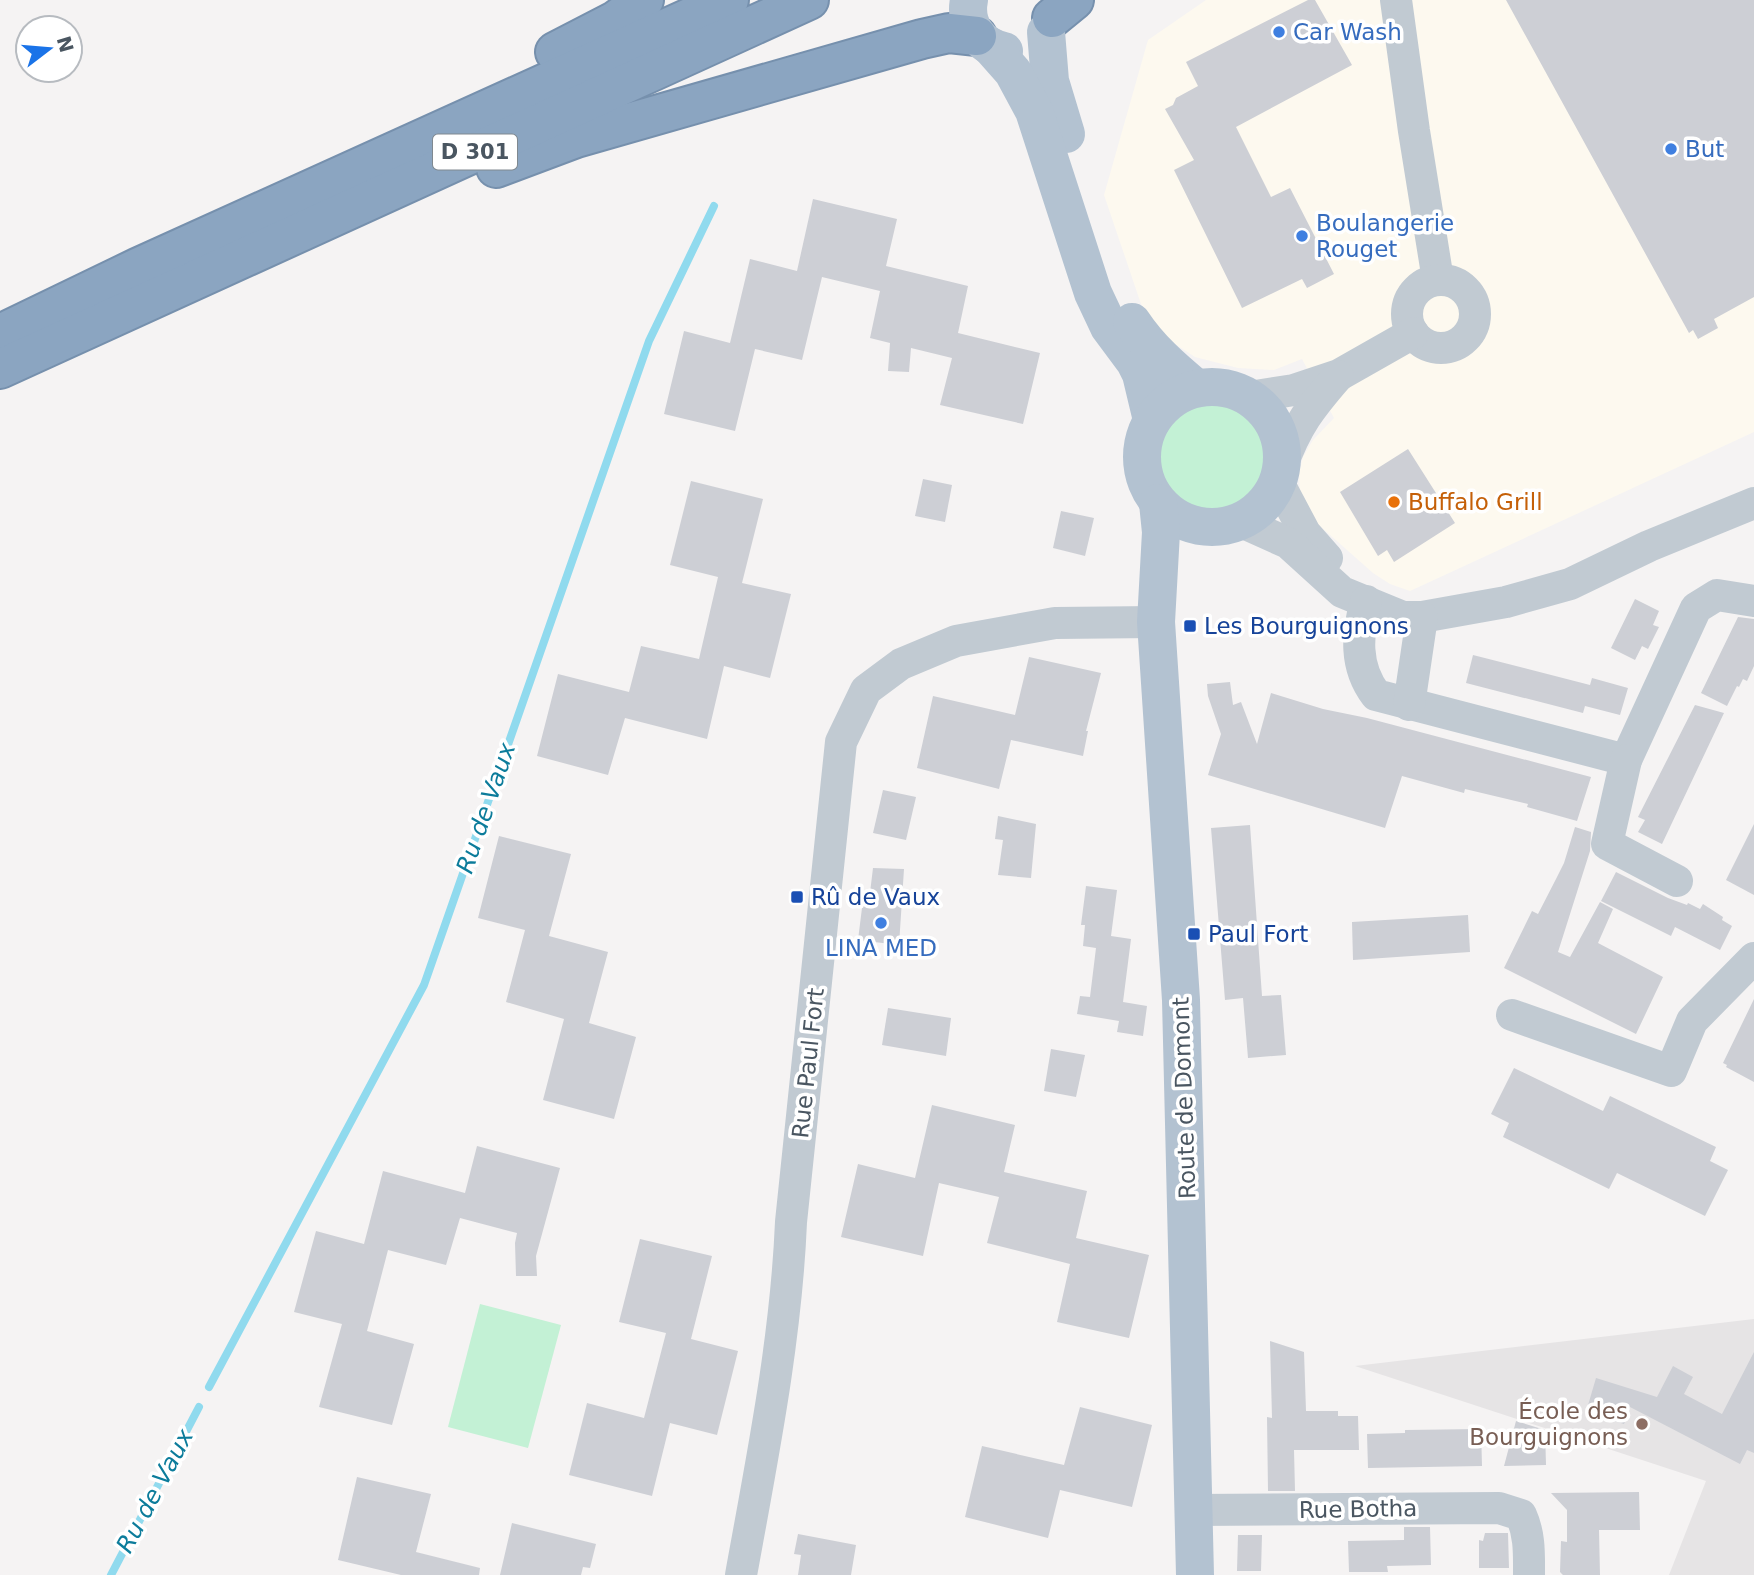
<svg xmlns="http://www.w3.org/2000/svg" width="1754" height="1575" font-family="'DejaVu Sans',sans-serif">
  <style>
    .commercial { fill: #fdf9ef }
    .education { fill: #e6e4e5 }
    .green { fill: #c3f1d5 }
    .lines { fill: none; stroke-linecap: round; stroke-linejoin: round }
    .stream { stroke: #90daee; stroke-width: 8 }
    .building { fill: #cdcfd5 }
    .highway-casing { stroke: #7690ad; stroke-width: 42 }
    .minor { stroke: #c1cad2; stroke-width: 32 }
    .major { stroke: #b3c2d1; stroke-width: 38 }
    .highway { stroke: #8ba5c1; stroke-width: 38 }
    .shop-dot { fill: #3f7fe0; stroke: #fff; stroke-width: 2.5 }
    .food-dot { fill: #e8710a; stroke: #fff; stroke-width: 2.5 }
    .transit-dot { fill: #1a4fb4; stroke: #fff; stroke-width: 2.5 }
    .education-dot { fill: #8d6e63; stroke: #fff; stroke-width: 2.5 }
    .labels { text-anchor: middle; dominant-baseline: central; stroke-width: 7; stroke-linejoin: round; paint-order: stroke }
    .shield { fill: #fff; stroke: #808990; stroke-width: 2 }
    .shield-label { font-size: 21px; font-weight: bold; fill: #4a5661 }
    .shop-label { font-size: 23px; fill: #366cbe; stroke: #fff; text-anchor: start }
    .food-label { font-size: 23px; fill: #c56008; stroke: #fff; text-anchor: start }
    .transit-label { font-size: 23px; fill: #164399; stroke: #fff; text-anchor: start }
    .street-label { font-size: 23px; fill: #4a5661; stroke: #fff }
    .education-label { font-size: 23px; fill: #785e54; stroke: #fff; text-anchor: end }
    .water-label { font-size: 24px; font-style: italic; fill: #0c7c9b; stroke: #fff }
  </style>
  <rect width="100%" height="100%" fill="#f5f3f3"/>
  <polygon class="commercial" points="1206,0 1754,0 1754,432 1410,591 1390,584 1373,573 1312,519 1300,495 1299,473 1303,457 1313,440 1334,418 1302,359 1274,370 1238,368 1195,357 1166,338 1141,304 1104,195 1148,40"/>
  <polygon class="education" points="1754,1319 1754,1575 1669,1575 1706,1481 1355,1366"/>
  <g class="green">
    <circle cx="1212" cy="456" r="56"/>
    <polygon points="480,1304 561,1325 528,1448 448,1427"/>
  </g>
  <g class="lines">
    <g class="stream">
      <polyline points="209,1387 424,985 649,341 714,206"/>
      <polyline points="111,1575 199,1407"/>
    </g>
  </g>
  <g class="building">
    <polygon points="1308,0 1315,0 1352,65 1236,127 1271,197 1290,188 1334,274 1307,288 1302,279 1242,308 1174,170 1194,160 1165,109 1173,105 1176,98 1198,86 1186,62"/>
    <polygon points="1506,0 1754,0 1754,297 1714,319 1718,328 1698,339 1693,330 1689,333"/>
    <polygon points="813,199 897,219 886,266 968,286 958,333 1040,353 1023,424 940,405 952,358 911,348 909,372 888,371 890,343 870,338 880,291 822,277 802,360 755,349 735,431 664,414 684,331 730,343 750,259 797,271"/>
    <polygon points="1408,449 1455,523 1394,562 1387,550 1378,556 1340,492"/>
    <polygon points="923,479 952,485 945,522 915,516"/>
    <polygon points="691,481 763,499 742,583 791,594 770,678 724,666 707,739 625,718 608,775 537,756 558,674 629,692 641,646 699,659 718,577 670,565"/>
    <polygon points="1061,511 1094,518 1085,556 1053,548"/>
    <polygon points="1635,599 1659,611 1653,625 1659,627 1648,649 1642,646 1635,660 1611,648"/>
    <polygon points="1738,617 1754,619 1754,666 1747,681 1743,679 1739,687 1737,686 1727,706 1701,693"/>
    <polygon points="1473,655 1590,685 1592,678 1628,688 1620,715 1585,706 1583,713 1466,683"/>
    <polygon points="1029,657 1101,673 1086,731 1088,731 1083,756 1011,740 999,789 917,768 933,696 1015,715"/>
    <polygon points="1230,682 1233,705 1241,702 1257,744 1271,693 1323,709 1367,718 1591,777 1577,821 1527,807 1528,804 1465,789 1464,793 1402,776 1385,828 1208,775 1221,734 1208,696 1207,684"/>
    <polygon points="1695,705 1724,713 1662,844 1638,832 1645,820 1638,817"/>
    <polygon points="883,790 916,797 906,840 873,833"/>
    <polygon points="998,816 1036,824 1031,878 998,875 1003,840 995,839"/>
    <polygon points="1754,824 1754,895 1726,880"/>
    <polygon points="1250,825 1262,996 1281,995 1286,1055 1248,1058 1243,998 1225,1000 1211,828"/>
    <polygon points="1575,827 1591,832 1590,851 1558,952 1570,957 1600,902 1613,909 1598,943 1663,977 1636,1034 1504,968 1532,911 1538,914 1556,879 1564,863"/>
    <polygon points="499,836 571,854 549,936 608,952 589,1023 636,1037 614,1119 543,1100 564,1019 506,1002 525,930 478,918"/>
    <polygon points="873,868 904,869 899,945 858,940 863,900 869,901"/>
    <polygon points="1616,872 1668,898 1687,905 1688,903 1700,909 1703,904 1723,917 1722,920 1732,926 1720,950 1675,927 1671,936 1601,901"/>
    <polygon points="1086,886 1117,890 1111,936 1131,939 1123,1002 1147,1006 1143,1036 1117,1032 1119,1021 1077,1014 1080,996 1090,997 1096,948 1083,946 1085,925 1081,925"/>
    <polygon points="1468,915 1470,952 1353,960 1352,922"/>
    <polygon points="1754,999 1754,1082 1726,1067 1727,1065 1723,1063"/>
    <polygon points="888,1008 951,1018 946,1056 882,1045"/>
    <polygon points="1051,1049 1085,1055 1076,1097 1044,1091"/>
    <polygon points="1514,1068 1603,1111 1610,1096 1716,1147 1710,1161 1728,1170 1705,1216 1617,1173 1609,1189 1503,1137 1509,1123 1491,1114"/>
    <polygon points="932,1105 1015,1125 1004,1172 1087,1191 1076,1238 1149,1255 1129,1338 1057,1322 1070,1264 987,1243 999,1197 939,1183 923,1256 841,1237 858,1164 915,1178"/>
    <polygon points="477,1146 560,1168 536,1256 537,1276 516,1276 515,1243 517,1233 460,1218 446,1265 388,1250 367,1331 414,1344 392,1425 319,1407 342,1324 294,1312 316,1231 364,1244 383,1171 465,1193"/>
    <polygon points="640,1239 712,1256 691,1339 738,1351 717,1435 670,1423 652,1496 569,1475 587,1403 644,1418 666,1333 619,1322"/>
    <polygon points="1270,1341 1304,1352 1306,1411 1338,1411 1338,1416 1358,1416 1359,1450 1294,1450 1295,1491 1268,1491 1267,1417 1272,1418"/>
    <polygon points="1754,1352 1754,1453 1747,1450 1740,1464 1630,1407 1624,1424 1586,1412 1596,1378 1657,1397 1673,1366 1693,1377 1684,1394 1722,1414"/>
    <polygon points="1080,1407 1152,1425 1132,1507 1060,1490 1048,1538 965,1517 982,1446 1064,1465"/>
    <polygon points="1516,1421 1545,1430 1546,1465 1504,1466"/>
    <polygon points="1481,1429 1482,1466 1368,1468 1367,1434 1405,1433 1405,1430"/>
    <polygon points="357,1477 431,1494 416,1552 480,1568 479,1575 401,1575 338,1560"/>
    <polygon points="1639,1492 1640,1530 1599,1530 1600,1575 1563,1575 1560,1572 1561,1541 1567,1542 1567,1510 1551,1493"/>
    <polygon points="512,1523 596,1544 590,1568 583,1567 581,1575 500,1575"/>
    <polygon points="1404,1527 1430,1527 1431,1565 1387,1566 1388,1572 1349,1572 1348,1541 1404,1540"/>
    <polygon points="1485,1533 1508,1533 1509,1568 1479,1568 1479,1540 1483,1541"/>
    <polygon points="798,1534 856,1545 851,1575 798,1575 801,1555 794,1554"/>
    <polygon points="1238,1535 1262,1535 1261,1571 1237,1571"/>
  </g>
  <g class="lines">
    <defs>
      <g id="highway">
        <polyline points="1052,18 1074,0"/>
        <polyline points="555,52 615,21 644,0"/>
        <polyline points="496,168 576,138 922,39 949,33 977,36"/>
        <polyline points="0,334 137,268 729,0"/>
        <polyline points="0,369 809,0"/>
      </g>
    </defs>
    <use href="#highway" class="highway-casing"/>
    <g class="minor">
      <polyline points="1396,0 1414,131 1438,280"/>
      <circle cx="1441" cy="314" r="34"/>
      <polyline points="1249,397 1294,390 1339,375 1413,333"/>
      <path d="M1282 466C1296 426 1311 407 1338 376"/>
      <polyline points="1278,482 1305,533 1327,558"/>
      <polyline points="1239,521 1288,543 1342,592 1403,617 1422,617 1506,602 1570,584 1649,546 1754,503"/>
      <path d="M1366 601C1357 634 1354 666 1376 695L1626 760 1696 608 1717 595 1754 601"/>
      <polyline points="1409,705 1422,617"/>
      <polyline points="1626,760 1607,844 1677,881"/>
      <polyline points="1512,1015 1671,1071 1692,1021 1754,958"/>
      <path d="M1194 1510 1499 1508 1521 1515C1530 1535 1529 1554 1529 1575"/>
      <path d="M741 1575C762 1459 786 1341 791 1222L841 742 866 690 901 664 956 641 1055 623 1156 622"/>
    </g>
    <g class="major">
      <path d="M969 0C964 25 980 46 1004 51"/>
      <polyline points="1046,32 1050,81 1066,134"/>
      <polyline points="990,46 1013,72 1034,111 1093,293 1109,327 1135,362 1141,374 1152,420"/>
      <path d="M1132 322C1150 349 1172 368 1196 388"/>
      <circle cx="1212" cy="457" r="70"/>
      <polyline points="1158,503 1161,532 1156,622 1181,1000 1195,1575"/>
    </g>
    <use href="#highway" class="highway"/>
  </g>
  <g class="shop-dot">
    <circle cx="1279" cy="32" r="7"/>
    <circle cx="1671" cy="149" r="7"/>
    <circle cx="1302" cy="236" r="7"/>
    <circle cx="881" cy="923" r="7"/>
  </g>
  <circle class="food-dot" cx="1394" cy="502" r="7"/>
  <g class="transit-dot">
    <rect x="1183" y="619" width="14" height="14" rx="3.5"/>
    <rect x="790" y="890" width="14" height="14" rx="3.5"/>
    <rect x="1187" y="927" width="14" height="14" rx="3.5"/>
  </g>
  <circle class="education-dot" cx="1642" cy="1424" r="7"/>
  <g class="labels">
    <rect class="shield" x="433" y="134.5" width="84" height="35" rx="5"/>
    <g class="shield-label">
      <text x="475" y="152">D 301</text>
    </g>
    <g class="shop-label">
      <text x="1293" y="32">Car Wash</text>
      <text x="1685" y="149">But</text>
      <text x="1316" y="223">Boulangerie<tspan x="1316" dy="26">Rouget</tspan></text>
      <text x="881" y="948" text-anchor="middle">LINA MED</text>
    </g>
    <g class="food-label">
      <text x="1408" y="502">Buffalo Grill</text>
    </g>
    <g class="transit-label">
      <text x="1204" y="626">Les Bourguignons</text>
      <text x="811" y="897">Rû de Vaux</text>
      <text x="1208" y="934">Paul Fort</text>
    </g>
    <g class="street-label">
      <text transform="translate(808 1063) rotate(-84)">Rue Paul Fort</text>
      <text transform="translate(1184 1098) rotate(-92)">Route de Domont</text>
      <text transform="translate(1358 1509) rotate(-1)">Rue Botha</text>
    </g>
    <g class="education-label">
      <text x="1628" y="1411">École des<tspan x="1628" dy="26">Bourguignons</tspan></text>
    </g>
    <g class="water-label">
      <text transform="translate(486 808) rotate(-71)">Ru de Vaux</text>
      <text transform="translate(155 1491) rotate(-62)">Ru de Vaux</text>
    </g>
  </g>
  <g transform="translate(49 49) rotate(74)"><circle r="33" fill="#ffffff" stroke="#b7bbc0" stroke-width="2"/>
  <path d="M0-5L12 26L0 18L-12 26Z" fill="#1a73e8"/>
  <text y="-10" font-size="19" font-weight="bold" text-anchor="middle" fill="#4a5661">N</text>
  </g>
</svg>
